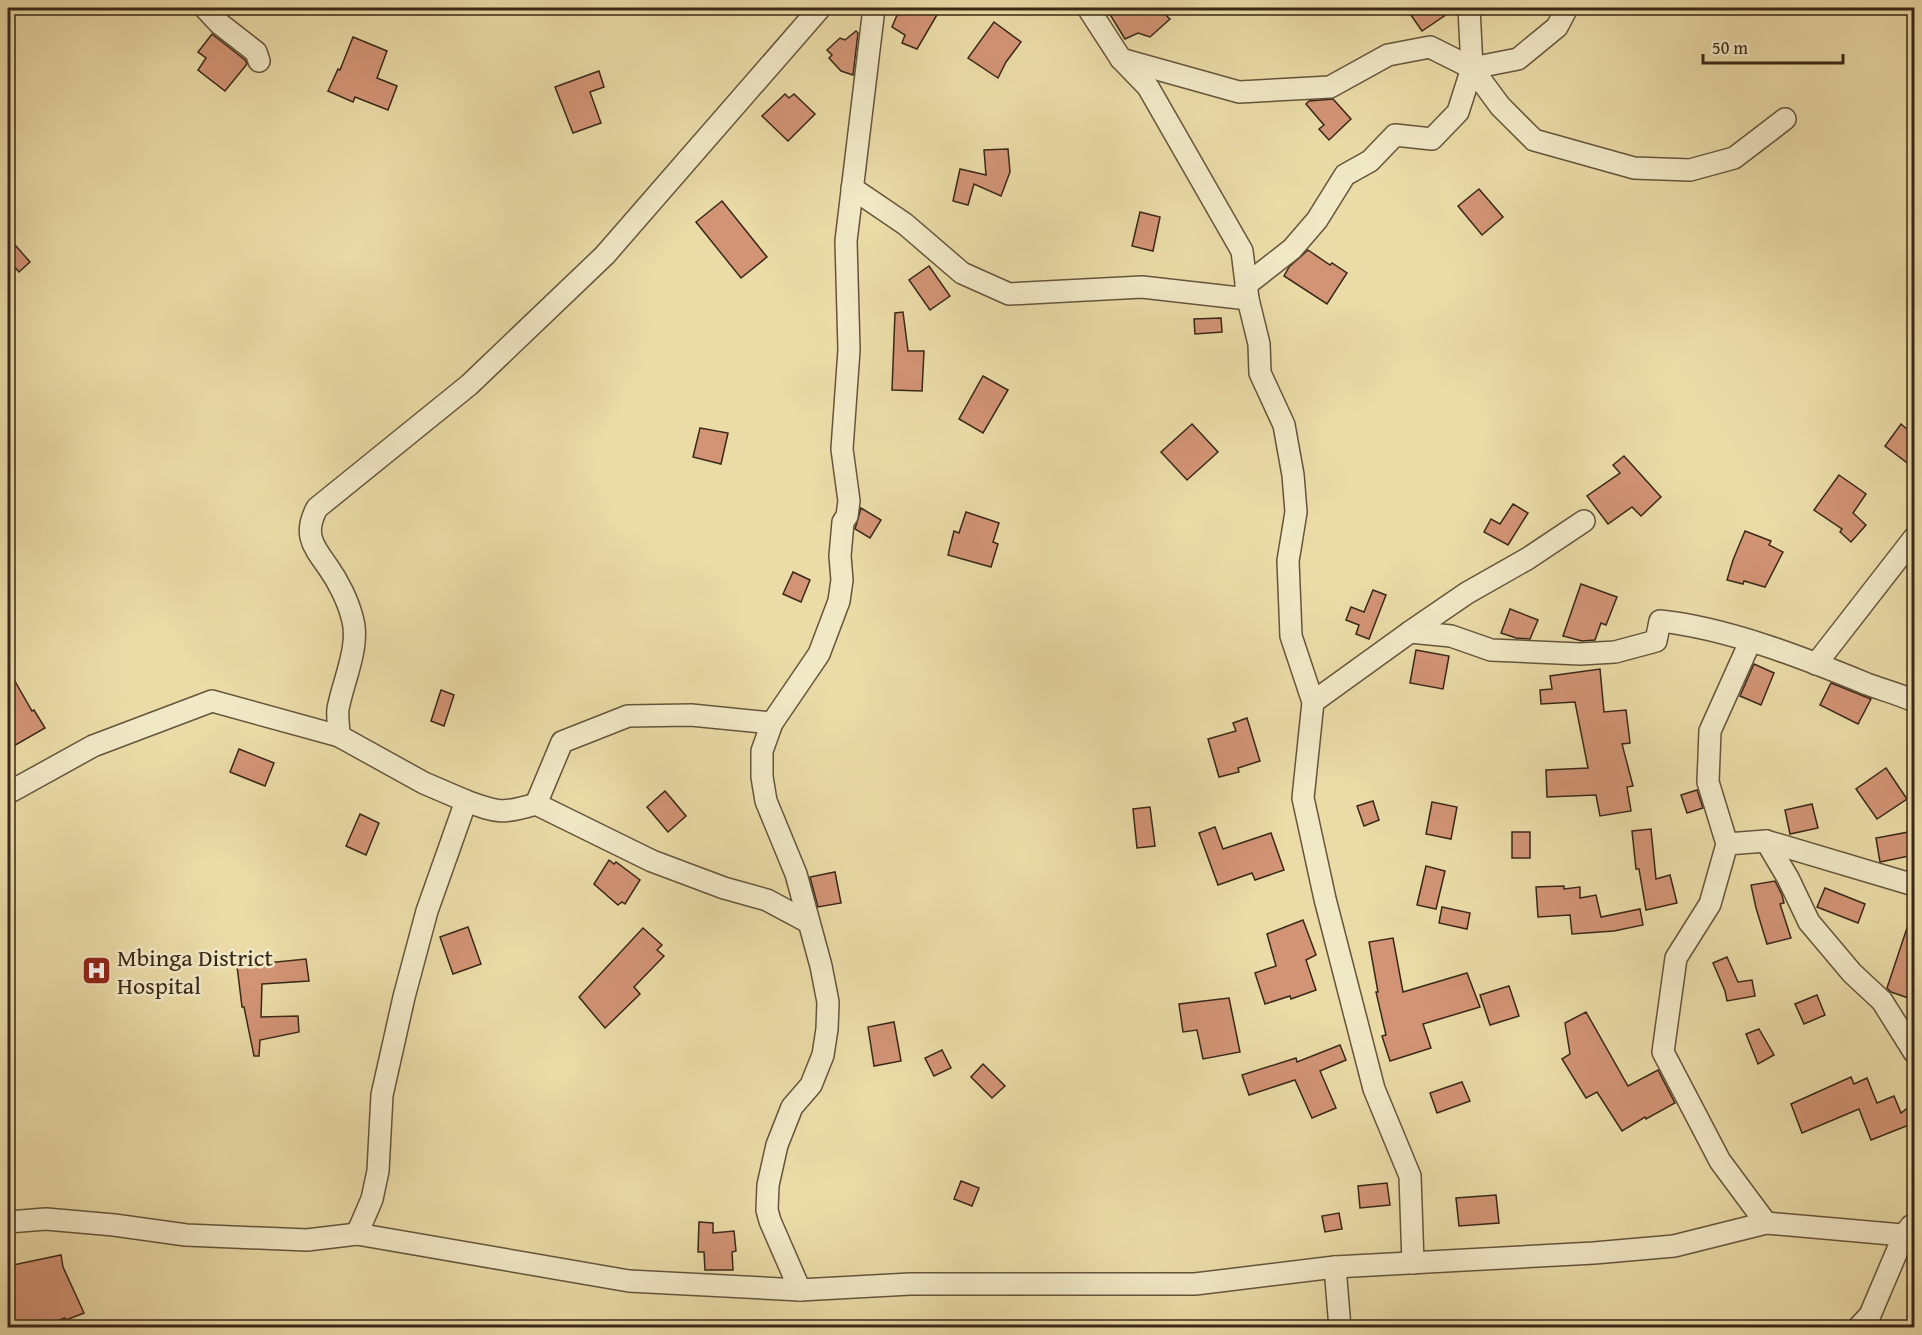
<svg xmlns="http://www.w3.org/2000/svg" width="1922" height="1335" font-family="'Gentium Book Plus',serif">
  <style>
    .building { fill: #d29475; stroke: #392817; stroke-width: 1.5 }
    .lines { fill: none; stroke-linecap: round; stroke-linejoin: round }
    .minor-casing { stroke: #65553b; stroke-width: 24 }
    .minor { stroke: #f1e8c6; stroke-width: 21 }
    .labels { text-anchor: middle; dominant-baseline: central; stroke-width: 5; stroke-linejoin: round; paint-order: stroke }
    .poi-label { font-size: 24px; fill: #392817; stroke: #f1e8c6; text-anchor: start }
  </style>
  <rect width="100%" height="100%" fill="#eadba7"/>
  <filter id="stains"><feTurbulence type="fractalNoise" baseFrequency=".00333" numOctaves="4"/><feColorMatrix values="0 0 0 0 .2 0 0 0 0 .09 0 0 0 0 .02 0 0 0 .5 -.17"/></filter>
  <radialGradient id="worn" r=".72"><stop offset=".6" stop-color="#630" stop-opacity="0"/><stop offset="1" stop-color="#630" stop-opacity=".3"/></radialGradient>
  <g class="building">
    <polygon points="900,8 941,8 917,49 902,43 905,35 892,27"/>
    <polygon points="1106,8 1158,8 1170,19 1150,37 1138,33 1125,39"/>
    <polygon points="1406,8 1456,8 1422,31"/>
    <polygon points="994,22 1021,42 1006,62 998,78 968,58"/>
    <polygon points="856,31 858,33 853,75 841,71 829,58 832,55 827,50 840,38 845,40"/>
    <polygon points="212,34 245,60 247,64 225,91 198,70 206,58 198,52"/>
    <polygon points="353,37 387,51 377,78 397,86 388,110 355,97 353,102 328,91 338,69 340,70"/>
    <polygon points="599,71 604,87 590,92 601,123 573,133 555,87"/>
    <polygon points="785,94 789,98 794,94 815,114 788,141 762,116"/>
    <polygon points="1333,99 1351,119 1329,140 1319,129 1324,125 1306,104 1309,101"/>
    <polygon points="1008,149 1010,172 1001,196 974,184 968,205 953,201 960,169 986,175 984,150"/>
    <polygon points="1479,189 1503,217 1482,235 1458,206"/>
    <polygon points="722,201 767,257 741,278 696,222"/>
    <polygon points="1140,212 1160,217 1153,251 1132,246"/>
    <polygon points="8,237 30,262 19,272 8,259"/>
    <polygon points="1308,250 1330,265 1332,263 1347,273 1327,304 1284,276 1289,267"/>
    <polygon points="929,266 950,296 930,310 909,280"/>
    <polygon points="903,312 908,351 924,351 922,391 892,390 895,313"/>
    <polygon points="1221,318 1222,332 1195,334 1194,319"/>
    <polygon points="983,376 1008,390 983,433 959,419"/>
    <polygon points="1192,424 1218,452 1187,480 1161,452"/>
    <polygon points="1901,424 1914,435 1914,468 1885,446"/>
    <polygon points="700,428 728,433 721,464 693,457"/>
    <polygon points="1624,456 1661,497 1641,516 1632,507 1608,524 1587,496 1620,473 1613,465"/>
    <polygon points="1839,475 1866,494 1853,513 1866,525 1851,542 1840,532 1842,529 1814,510"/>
    <polygon points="1513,504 1528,513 1508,545 1484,532 1491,519 1500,524"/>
    <polygon points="861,508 881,520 870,538 855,529"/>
    <polygon points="966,512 999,523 993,542 998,544 991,567 948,555 954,531 959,533"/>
    <polygon points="1745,531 1771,541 1769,545 1783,552 1765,587 1744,581 1743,584 1727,580 1733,560"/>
    <polygon points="793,572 810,580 801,602 783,594"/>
    <polygon points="1581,584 1617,597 1606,625 1601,623 1595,640 1582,641 1563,636"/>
    <polygon points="1373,590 1386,595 1369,639 1356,634 1359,625 1346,620 1351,607 1364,612"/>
    <polygon points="1510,609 1538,620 1530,639 1516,638 1501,633"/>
    <polygon points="1416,650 1449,656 1443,689 1410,683"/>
    <polygon points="1754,664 1774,673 1761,705 1740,696"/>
    <polygon points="8,669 32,711 34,710 45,728 12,747 8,740"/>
    <polygon points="1600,669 1604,712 1626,710 1630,743 1622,744 1633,786 1627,787 1631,811 1600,816 1596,795 1547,797 1546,770 1588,768 1575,702 1541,704 1540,690 1552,689 1550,676"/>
    <polygon points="1831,683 1871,699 1858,724 1820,705"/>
    <polygon points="441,690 454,695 444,726 431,721"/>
    <polygon points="1247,718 1260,761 1238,768 1239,772 1219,777 1208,739 1236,731 1233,723"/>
    <polygon points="239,749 274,763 265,786 230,772"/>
    <polygon points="1886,768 1907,799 1877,819 1856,789"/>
    <polygon points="1697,790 1703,808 1687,813 1681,795"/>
    <polygon points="665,791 686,816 668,832 647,807"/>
    <polygon points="1373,801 1379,820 1364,826 1357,806"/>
    <polygon points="1432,802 1457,807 1451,839 1426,834"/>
    <polygon points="1812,804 1818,828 1790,834 1785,810"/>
    <polygon points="1150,807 1155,846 1137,848 1133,809"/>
    <polygon points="360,814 379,823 366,855 346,846"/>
    <polygon points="1215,827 1223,849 1271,833 1284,870 1255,880 1252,873 1218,885 1199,833"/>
    <polygon points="1651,829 1656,879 1670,875 1677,903 1646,910 1639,869 1636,869 1632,831"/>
    <polygon points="1914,831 1914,855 1880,862 1876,838"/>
    <rect x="1512" y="832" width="18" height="26"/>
    <polygon points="609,860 614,864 616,862 640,880 625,904 622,902 618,905 594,884"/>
    <polygon points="1426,866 1445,871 1436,909 1417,905"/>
    <polygon points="835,872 841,903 818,907 810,877"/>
    <polygon points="1775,881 1782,895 1784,903 1780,904 1791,938 1767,944 1756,908 1751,885"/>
    <polygon points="1564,886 1564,889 1580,887 1580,898 1596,895 1601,917 1640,909 1643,925 1614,931 1572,934 1570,915 1538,917 1536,887"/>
    <polygon points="1825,888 1865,904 1858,923 1817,907"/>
    <polygon points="1442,907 1470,913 1467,929 1439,923"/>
    <polygon points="1912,913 1914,913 1914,1000 1891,992 1887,988"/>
    <polygon points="1303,920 1316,955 1306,960 1316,990 1291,999 1290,996 1265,1004 1255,973 1276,966 1267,934"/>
    <polygon points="468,927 481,964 453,974 440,937"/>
    <polygon points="643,928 662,945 657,950 664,956 634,987 640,994 605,1028 579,997"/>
    <polygon points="1393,938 1403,992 1467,973 1480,1007 1423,1024 1431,1048 1390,1061 1382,1036 1386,1035 1376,992 1378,992 1369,942"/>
    <polygon points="1727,957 1738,982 1752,980 1755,996 1727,1001 1725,991 1713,963"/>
    <polygon points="306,959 309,981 262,984 261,1017 298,1016 299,1032 260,1040 259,1056 254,1056 244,1007 242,1007 237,966"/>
    <polygon points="1509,986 1519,1016 1490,1025 1480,995"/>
    <polygon points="1817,995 1825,1015 1804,1024 1795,1004"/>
    <polygon points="1229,998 1240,1052 1203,1059 1197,1030 1183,1032 1179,1004"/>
    <polygon points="1586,1012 1628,1086 1658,1070 1675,1103 1646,1119 1645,1117 1622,1131 1597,1092 1586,1098 1562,1059 1570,1054 1565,1023"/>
    <polygon points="894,1022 901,1061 874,1066 868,1027"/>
    <polygon points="1759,1029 1774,1055 1758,1064 1746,1034"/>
    <polygon points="1340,1045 1346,1060 1320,1071 1336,1108 1312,1118 1295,1080 1249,1095 1242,1075 1296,1058 1297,1062"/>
    <polygon points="942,1050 951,1068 934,1076 925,1058"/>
    <polygon points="983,1064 1005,1086 992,1098 971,1077"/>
    <polygon points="1851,1077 1854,1084 1867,1078 1877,1103 1894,1096 1901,1113 1914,1103 1914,1123 1871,1140 1859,1109 1802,1133 1791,1104"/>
    <polygon points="1462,1082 1470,1101 1437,1113 1430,1093"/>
    <polygon points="961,1181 979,1188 972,1206 954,1199"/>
    <polygon points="1387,1183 1390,1205 1360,1208 1358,1186"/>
    <polygon points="1496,1195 1499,1223 1459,1226 1456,1198"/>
    <polygon points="1339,1213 1342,1229 1325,1232 1322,1216"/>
    <polygon points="699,1222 713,1223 713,1233 734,1231 736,1251 732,1252 733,1270 705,1270 704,1252 698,1252"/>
    <polygon points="61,1255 63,1267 84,1313 66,1320 65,1318 37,1328 17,1328 8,1299 8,1266"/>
  </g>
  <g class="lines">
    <defs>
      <g id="minor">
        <polyline points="205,8 220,24 256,52 259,61"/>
        <polyline points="1088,8 1121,59 1148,87 1242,251 1248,299 1259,344 1260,373 1284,425 1293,475 1296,512 1288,561 1291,636 1313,702 1303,798 1325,899 1374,1089 1410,1176 1413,1263"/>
        <polyline points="1121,59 1239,92 1330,87 1388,55 1430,47 1472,68 1500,106 1534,140 1634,168 1690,170 1734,158 1785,119"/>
        <polyline points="1472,68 1518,59 1557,27 1567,8"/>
        <polyline points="852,188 905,224 962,273 1009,294 1142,287 1248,299"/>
        <polyline points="1246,285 1292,249 1317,220 1345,175 1370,161 1395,135 1432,139 1458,112 1472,68 1469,8"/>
        <polyline points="1410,632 1467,593 1527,559 1584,521"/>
        <polyline points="1750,642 1710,731 1708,782 1727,844 1710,904 1676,958 1663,1052 1720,1161 1766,1223"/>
        <polyline points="1816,664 1914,538"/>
        <path d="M1313 702 1410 632 1451 636 1491 650 1580 654 1615 652 1656 641 1660 621C1727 628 1804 658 1867 684 1883 690 1899 694 1914 701"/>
        <path d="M339 736C339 727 337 717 338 709 343 681 361 645 352 617 348 601 338 581 328 567 313 546 303 534 317 508L469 385 605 255 820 8"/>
        <polyline points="8,793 93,746 212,701 339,736 424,783 466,801 427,911 404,997 382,1095 378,1171 372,1199 357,1234"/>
        <path d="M466 801C498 813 503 814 536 804L652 861 724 888 767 900 808 922"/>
        <polyline points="536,804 562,742 628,716 691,715 772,723"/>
        <polyline points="1766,841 1788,878 1809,922 1852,973 1882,1001 1914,1052"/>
        <polyline points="1727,844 1766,841 1914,885"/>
        <polyline points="8,1222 46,1219 114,1225 186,1235 307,1240 357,1234 629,1281 800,1290 910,1284 1195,1284 1335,1267 1594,1253 1674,1246 1766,1223 1914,1236"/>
        <polyline points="1335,1267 1340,1328"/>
        <polyline points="800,1290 770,1221 767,1210 768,1185 777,1145 792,1107 811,1085 823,1055 827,1029 828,1002 821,966 796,874 766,801 762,777 762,751 772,723 819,654 839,601 842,580 840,556 843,522 847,516 849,501 842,449 849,350 846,241 874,8"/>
        <polyline points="1858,1328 1870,1315 1904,1235 1911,1226"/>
      </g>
    </defs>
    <use href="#minor" class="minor-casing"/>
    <use href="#minor" class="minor"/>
  </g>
  <defs>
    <symbol id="hospital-square" viewBox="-11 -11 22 22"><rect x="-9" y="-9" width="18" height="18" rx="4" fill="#8f2418" stroke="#f1e8c6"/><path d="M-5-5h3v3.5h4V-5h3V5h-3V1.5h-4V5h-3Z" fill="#fff"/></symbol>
  </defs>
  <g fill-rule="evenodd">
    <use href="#hospital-square" x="80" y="954" width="33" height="33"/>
  </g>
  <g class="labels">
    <g class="poi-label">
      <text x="117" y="957">Mbinga District<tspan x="117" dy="28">Hospital</tspan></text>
    </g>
  </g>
  <rect width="1922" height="1335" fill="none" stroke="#eadba7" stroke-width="30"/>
  <rect x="9" y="9" width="1904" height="1317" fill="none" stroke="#392817" stroke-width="3"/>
  <rect x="15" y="15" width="1892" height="1305" fill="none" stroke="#392817" stroke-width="1.5"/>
  <path d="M1703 54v9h140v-9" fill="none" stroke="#392817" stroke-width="3"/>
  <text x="1712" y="54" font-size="18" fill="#392817" stroke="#f1e8c6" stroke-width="4.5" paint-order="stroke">50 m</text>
  <rect width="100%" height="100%" filter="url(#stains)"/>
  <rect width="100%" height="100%" fill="url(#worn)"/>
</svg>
